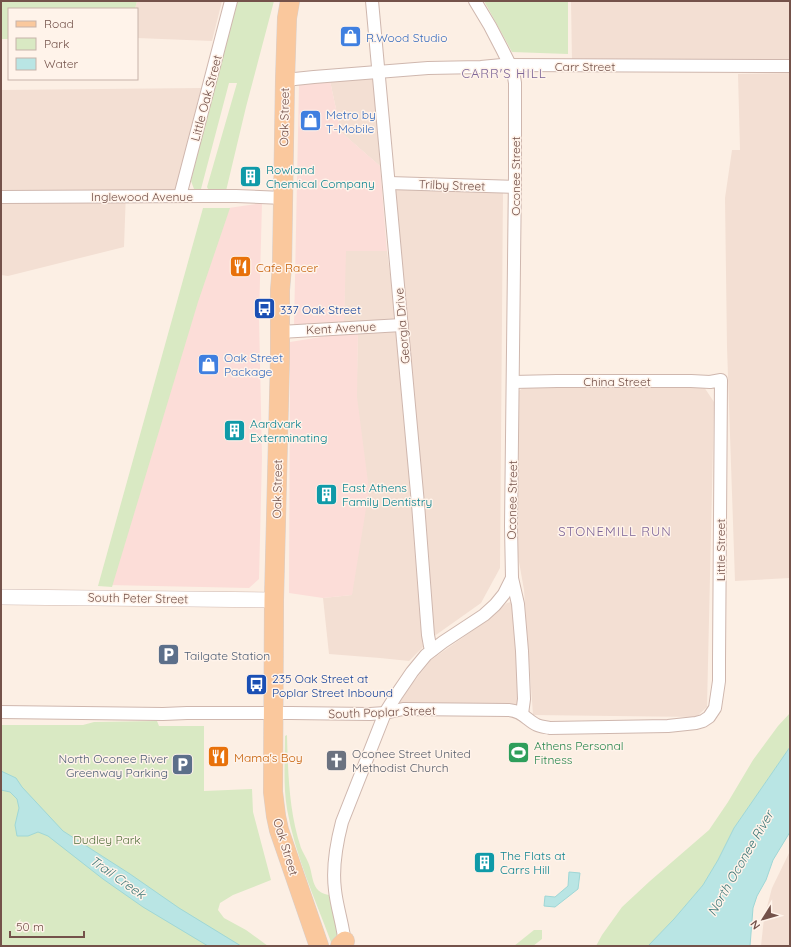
<svg xmlns="http://www.w3.org/2000/svg" width="791" height="947" font-family="Quicksand,sans-serif">
  <style>
    .residential { fill: #f3dfd3 }
    .commercial { fill: #fcddd8 }
    .green { fill: #d9e9c3 }
    .water { fill: #b9e5e4; stroke: #9fd7d6 }
    .lines { fill: none; stroke-linecap: round; stroke-linejoin: round }
    .minor-casing { stroke: #cfb7ae; stroke-width: 14 }
    .tertiary-casing { stroke: #cfb7ae; stroke-width: 16 }
    .primary-casing { stroke: #d8cfcc; stroke-width: 20 }
    .minor { stroke: #fff; stroke-width: 12 }
    .tertiary { stroke: #fff; stroke-width: 15 }
    .primary { stroke: #fac89d; stroke-width: 19 }
    .labels { text-anchor: middle; dominant-baseline: central; stroke-width: 3; stroke-linejoin: round; paint-order: stroke }
    .shop-label { font-size: 12px; fill: #366cbe; stroke: #fff3ea; text-anchor: start }
    .street-label { font-size: 12px; fill: #74524a; stroke: #fff3ea }
    .culture-label { font-size: 12px; fill: #0d838f; stroke: #fff3ea; text-anchor: start }
    .food-label { font-size: 12px; fill: #c56008; stroke: #fff3ea; text-anchor: start }
    .transit-label { font-size: 12px; fill: #164399; stroke: #fff3ea; text-anchor: start }
    .service-label { font-size: 12px; fill: #4e5e75; stroke: #fff3ea; text-anchor: start }
    .leisure-label { font-size: 12px; fill: #27864d; stroke: #fff3ea; text-anchor: start }
    .worship-label { font-size: 12px; fill: #5b616d; stroke: #fff3ea; text-anchor: start }
    .park-label { font-size: 12px; fill: #587440; stroke: #fff3ea }
    .neighbourhood-label { font-size: 13px; letter-spacing: 1px; fill: #7e6698; stroke: #fff3ea }
    .water-label { font-size: 13px; font-style: italic; fill: #3e7979; stroke: #fff3ea }
  </style>
  <rect width="100%" height="100%" fill="#fcefe4"/>
  <g class="residential">
    <polygon points="137,1 222,1 212,41 137,38 137,9 135,9"/>
    <polygon points="571,1 790,1 790,62 572,62"/>
    <polygon points="790,73 790,578 735,581 727,347 725,198 732,150 740,150 738,74"/>
    <polygon points="374,78 380,166 341,132 330,81"/>
    <polygon points="201,88 176,191 126,191 124,247 8,276 1,275 1,90"/>
    <polygon points="393,188 503,191 500,568 481,603 433,637"/>
    <polygon points="345,251 387,251 396,319 344,324"/>
    <polygon points="398,330 423,647 409,661 380,658 329,654 323,598 352,595 358,331"/>
    <polygon points="524,387 704,387 714,402 707,707 696,717 533,715 524,590 518,556 519,391"/>
    <polygon points="511,602 514,604 518,706 398,705 412,684 431,660 472,631 507,603"/>
    <polygon points="790,851 790,946 761,946 764,918 772,888"/>
  </g>
  <g class="commercial">
    <polygon points="330,81 341,132 380,166 387,251 346,251 344,324 294,327 299,85"/>
    <polygon points="262,203 259,317 262,457 259,579 249,588 108,585 208,211"/>
    <polygon points="358,331 357,397 369,490 352,595 323,598 289,593 290,342"/>
  </g>
  <g class="green">
    <polygon points="1,1 137,1 135,9 9,9 9,39 1,39"/>
    <polygon points="237,1 274,1 246,107 226,191 210,191 208,189 207,187 237,83 229,83 201,189 198,191 194,189 191,181 199,147"/>
    <polygon points="484,1 568,1 568,54 512,52"/>
    <polygon points="203,208 230,208 198,302 112,587 98,586"/>
    <polygon points="790,713 790,747 734,828 718,860 703,885 674,919 648,946 596,946 602,935 622,907 650,881 709,830 728,802 753,760 778,726"/>
    <polygon points="157,721 159,726 204,726 204,791 252,789 253,812 271,880 233,895 220,903 218,910 224,918 246,930 268,946 1,946 1,725 83,725 94,722"/>
    <path d="M287 735C288 773 289 812 301 848 303 853 306 857 308 862 314 875 310 892 329 895L339 938 335 943 331 942C315 899 295 855 287 809 283 785 285 760 285 736Z"/>
    <polygon points="534,930 542,930 542,939 533,946 514,946"/>
  </g>
  <g class="water">
    <polygon points="790,747 790,832 773,860 766,880 757,896 753,908 750,946 648,946 674,919 703,885 718,860 734,828"/>
    <polygon points="1,771 16,778 22,787 63,831 130,874 179,908 241,946 208,946 143,907 103,879 48,836 38,832 28,836 17,836 15,825 19,808 17,799 10,792 1,790"/>
    <polygon points="569,872 580,873 578,889 555,907 544,906 545,896 555,897 568,886"/>
  </g>
  <g class="lines">
    <defs>
      <g id="minor">
        <polyline points="372,1 418,504 428,635 430,646 432,650"/>
        <polyline points="285,80 314,77 428,68 481,67 502,65 790,66"/>
        <polyline points="389,183 515,187"/>
        <polyline points="180,196 231,1"/>
        <polyline points="1,197 202,196 236,196 283,198"/>
        <polyline points="280,332 402,325"/>
        <polyline points="512,578 518,604 522,651 524,699 522,714"/>
        <path d="M1 712 163 714 187 713H291L370 714 385 713 403 709 509 710C522 711 527 720 537 725 541 727 546 727 550 728L668 726 696 723 703 721 709 717 715 708 719 681V661L721 380 710 382 691 381H557L513 382"/>
        <path d="M345 946C344 927 337 909 335 890 332 867 336 845 342 822L385 713 397 694 412 672 426 655 443 642 484 615 495 605 504 594 512 578 511 526 515 175V83L513 71 502 49 490 26 475 1"/>
      </g>
      <polyline id="tertiary" points="1,597 274,600"/>
      <g id="primary">
        <polyline points="290,1 287,18 285,80 282,266 280,290 280,358 274,600 273,792 276,816 279,830 319,946"/>
        <polyline points="340,946 345,941"/>
      </g>
    </defs>
    <use href="#minor" class="minor-casing"/>
    <use href="#tertiary" class="tertiary-casing"/>
    <use href="#primary" class="primary-casing"/>
    <use href="#minor" class="minor"/>
    <use href="#tertiary" class="tertiary"/>
    <use href="#primary" class="primary"/>
  </g>
  <defs>
    <symbol id="shop-square" viewBox="-11 -11 22 22"><rect x="-9" y="-9" width="18" height="18" rx="4" fill="#3f7fe0" stroke="#fff3ea"/><path d="M-5-2.5h2.3a2.7 3.5 0 0 1 5.4 0H5L5.5 6h-11ZM-1.5-2.5h3a1.5 2.3 0 0 0-3 0Z" fill="#fff"/></symbol>
    <symbol id="building-square" viewBox="-11 -11 22 22"><rect x="-9" y="-9" width="18" height="18" rx="4" fill="#0f9aa8" stroke="#fff3ea"/><path d="M-4-6H4V6H1V3H-1V6H-4ZM-2.5-4.3h1.7v1.8h-1.7ZM.8-4.3h1.7v1.8H.8ZM-2.5-1h1.7V.8h-1.7ZM.8-1h1.7V.8H.8Z" fill="#fff"/></symbol>
    <symbol id="restaurant-square" viewBox="-11 -11 22 22"><rect x="-9" y="-9" width="18" height="18" rx="4" fill="#e8710a" stroke="#fff3ea"/><path d="M-5-6h1v4h1v-4h1v4h1v-4h1v5L-1.5 .5V6h-2V.5L-5-1ZM5-6V6H3V1.5H1.5Q1.5-4 5-6Z" fill="#fff"/></symbol>
    <symbol id="bus-square" viewBox="-11 -11 22 22"><rect x="-9" y="-9" width="18" height="18" rx="4" fill="#1a4fb4" stroke="#fff3ea"/><path d="M-5-6H5V4H4V6H2V4H-2V6H-4V4H-5ZM-3.5-4V0h7V-4ZM-3.5 1.2v1.5H-2V1.2ZM2 1.2v1.5H3.5V1.2Z" fill="#fff"/></symbol>
    <symbol id="parking-square" viewBox="-11 -11 22 22"><rect x="-9" y="-9" width="18" height="18" rx="4" fill="#5c6f8a" stroke="#fff3ea"/><path d="M-3.5-5.5H1a3.5 3.5 0 0 1 0 7H-1V5.5H-3.5ZM-1-3.4V-.6H.8a1.4 1.4 0 0 0 0-2.8Z" fill="#fff"/></symbol>
    <symbol id="stadium-square" viewBox="-11 -11 22 22"><rect x="-9" y="-9" width="18" height="18" rx="4" fill="#2e9e5b" stroke="#fff3ea"/><path d="M0-5a6.5 5 0 1 0 0 10a6.5 5 0 1 0 0-10ZM-3.5-1.8h7v3.6h-7Z" fill="#fff"/></symbol>
    <symbol id="church-square" viewBox="-11 -11 22 22"><rect x="-9" y="-9" width="18" height="18" rx="4" fill="#6b7280" stroke="#fff3ea"/><path d="M-1.2-6h2.4v3.5h3.3v2.4h-3.3V6h-2.4V-.1h-3.3v-2.4h3.3Z" fill="#fff"/></symbol>
  </defs>
  <g fill-rule="evenodd">
    <use href="#shop-square" x="338" y="24" width="25" height="25"/>
    <use href="#shop-square" x="298" y="108" width="25" height="25"/>
    <use href="#building-square" x="238" y="164" width="25" height="25"/>
    <use href="#restaurant-square" x="228" y="254" width="25" height="25"/>
    <use href="#bus-square" x="252" y="296" width="25" height="25"/>
    <use href="#shop-square" x="196" y="352" width="25" height="25"/>
    <use href="#building-square" x="222" y="418" width="25" height="25"/>
    <use href="#building-square" x="314" y="482" width="25" height="25"/>
    <use href="#parking-square" x="156" y="642" width="25" height="25"/>
    <use href="#bus-square" x="244" y="672" width="25" height="25"/>
    <use href="#stadium-square" x="506" y="740" width="25" height="25"/>
    <use href="#restaurant-square" x="206" y="744" width="25" height="25"/>
    <use href="#church-square" x="324" y="748" width="25" height="25"/>
    <use href="#parking-square" x="170" y="752" width="25" height="25"/>
    <use href="#building-square" x="472" y="850" width="25" height="25"/>
  </g>
  <g class="labels">
    <g class="shop-label">
      <text x="366" y="37">R.Wood Studio</text>
      <text x="326" y="114">Metro by<tspan x="326" dy="14">T-Mobile</tspan></text>
      <text x="224" y="357">Oak Street<tspan x="224" dy="14">Package</tspan></text>
    </g>
    <g class="street-label">
      <text x="585" y="66">Carr Street</text>
      <text transform="translate(206 98) rotate(-75)">Little Oak Street</text>
      <text transform="translate(284 117) rotate(-89)">Oak Street</text>
      <text transform="translate(515 176) rotate(-90)">Oconee Street</text>
      <text transform="translate(452 185) rotate(2)">Trilby Street</text>
      <text x="142" y="196">Inglewood Avenue</text>
      <text transform="translate(402 326) rotate(-95)">Georgia Drive</text>
      <text transform="translate(341 328) rotate(-3)">Kent Avenue</text>
      <text x="617" y="381">China Street</text>
      <text transform="translate(277 489) rotate(-89)">Oak Street</text>
      <text transform="translate(512 500) rotate(-89)">Oconee Street</text>
      <text transform="translate(720 550) rotate(-90)">Little Street</text>
      <text transform="translate(138 598) rotate(1)">South Peter Street</text>
      <text transform="translate(382 712) rotate(-2)">South Poplar Street</text>
      <text transform="translate(286 847) rotate(73)">Oak Street</text>
    </g>
    <g class="culture-label">
      <text x="266" y="169">Rowland<tspan x="266" dy="14">Chemical Company</tspan></text>
      <text x="250" y="423">Aardvark<tspan x="250" dy="14">Exterminating</tspan></text>
      <text x="342" y="487">East Athens<tspan x="342" dy="14">Family Dentistry</tspan></text>
      <text x="500" y="855">The Flats at<tspan x="500" dy="14">Carrs Hill</tspan></text>
    </g>
    <g class="food-label">
      <text x="256" y="267">Cafe Racer</text>
      <text x="234" y="757">Mama's Boy</text>
    </g>
    <g class="transit-label">
      <text x="280" y="309">337 Oak Street</text>
      <text x="272" y="678">235 Oak Street at<tspan x="272" dy="14">Poplar Street Inbound</tspan></text>
    </g>
    <g class="service-label">
      <text x="184" y="655">Tailgate Station</text>
      <text x="168" y="758" text-anchor="end">North Oconee River<tspan x="168" dy="14">Greenway Parking</tspan></text>
    </g>
    <g class="leisure-label">
      <text x="534" y="745">Athens Personal<tspan x="534" dy="14">Fitness</tspan></text>
    </g>
    <g class="worship-label">
      <text x="352" y="753">Oconee Street United<tspan x="352" dy="14">Methodist Church</tspan></text>
    </g>
    <g class="park-label">
      <text x="107" y="839">Dudley Park</text>
    </g>
    <g class="neighbourhood-label">
      <text x="504" y="73">CARR'S HILL</text>
      <text x="615" y="531">STONEMILL RUN</text>
    </g>
    <g class="water-label">
      <text transform="translate(740 863) rotate(-60)">North Oconee River</text>
      <text transform="translate(118 877) rotate(35)">Trail Creek</text>
    </g>
  </g>
  <rect width="791" height="947" fill="none" stroke="#74524a" stroke-width="4"/>
  <rect x="8" y="8" width="130" height="72" fill="#fff3ea" stroke="#c7b3aa"/>
  <rect x="16" y="21" width="20" height="6" fill="#fac89d" stroke="#c7b3aa"/>
  <text x="44" y="28" font-size="12" fill="#74524a">Road</text>
  <rect x="16" y="38" width="20" height="12" fill="#d9e9c3" stroke="#c7b3aa"/>
  <text x="44" y="48" font-size="12" fill="#74524a">Park</text>
  <rect x="16" y="58" width="20" height="12" fill="#b9e5e4" stroke="#c7b3aa"/>
  <text x="44" y="68" font-size="12" fill="#74524a">Water</text>
  <g transform="translate(763 919) rotate(233)" stroke="#fff3ea" stroke-width="3" paint-order="stroke">
  <path d="M0-3L7 15L0 10L-7 15Z" fill="#74524a"/>
  <text y="-6" font-size="11" font-weight="bold" text-anchor="middle" fill="#74524a">N</text>
  </g>
  <path d="M10 931v6h74v-6" fill="none" stroke="#74524a" stroke-width="2"/>
  <text x="16" y="931" font-size="12" fill="#74524a" stroke="#fff3ea" stroke-width="3" paint-order="stroke">50 m</text>
</svg>
